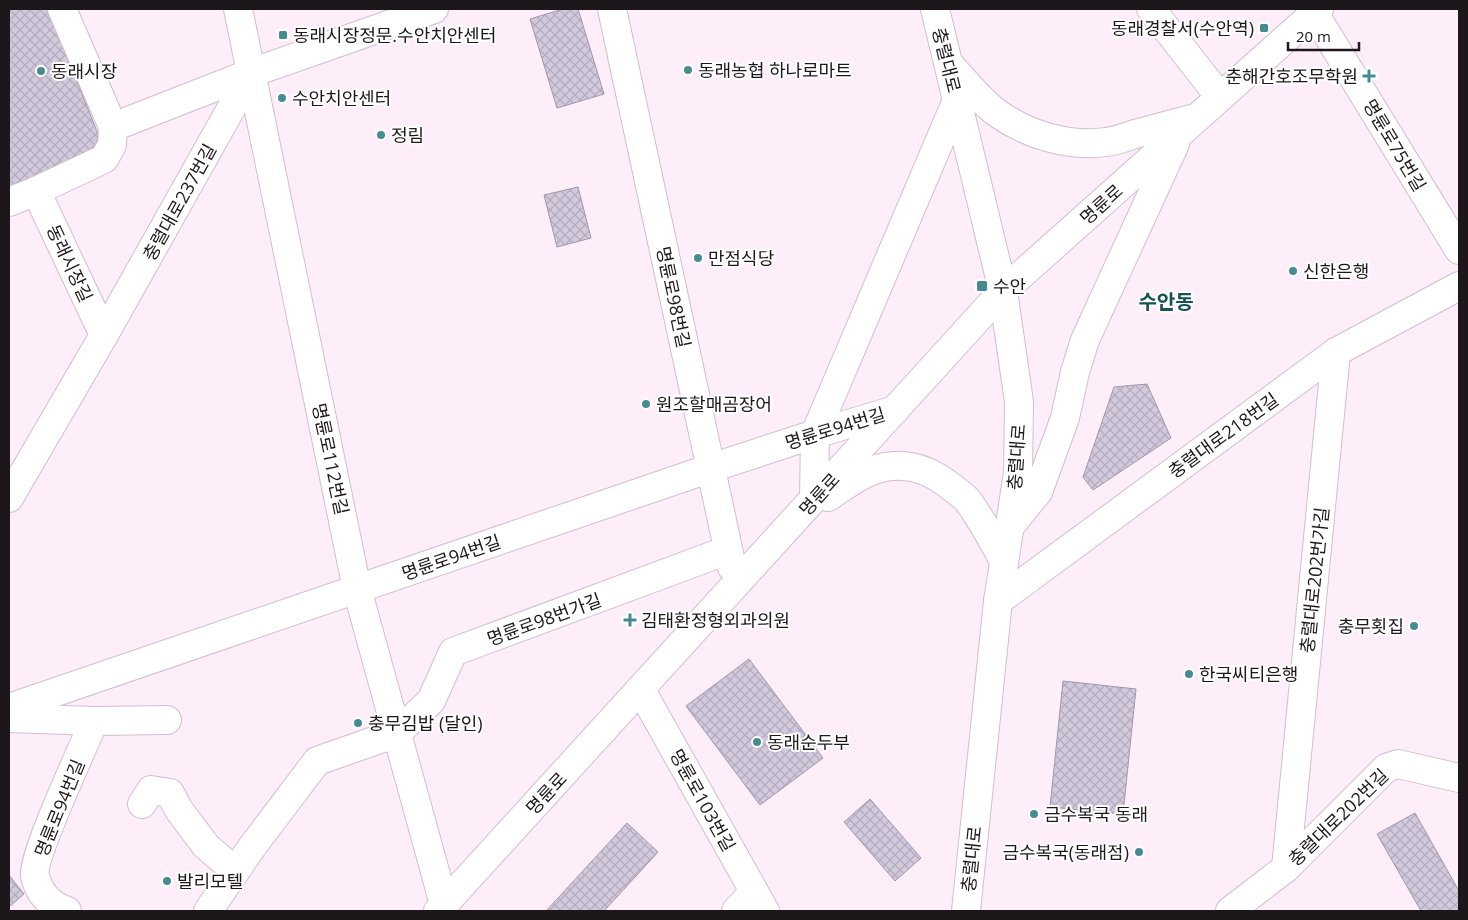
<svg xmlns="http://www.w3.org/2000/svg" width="1468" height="920" font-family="'Open Sans','Noto Sans KR',sans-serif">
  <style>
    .building { fill: url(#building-cross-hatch); stroke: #a097ab }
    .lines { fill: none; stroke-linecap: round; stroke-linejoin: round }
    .minor-casing { stroke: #d1becd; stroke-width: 30 }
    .major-casing { stroke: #d1becd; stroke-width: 30 }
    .minor { stroke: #fff; stroke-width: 28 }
    .major { stroke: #fff; stroke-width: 28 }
    .poi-dot { fill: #448c92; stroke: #fff; stroke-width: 2 }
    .labels { text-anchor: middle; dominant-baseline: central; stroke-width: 4; stroke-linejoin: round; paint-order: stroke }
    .poi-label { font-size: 18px; fill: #1d161b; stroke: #fff; text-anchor: start }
    .street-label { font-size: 18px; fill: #1d161b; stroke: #fff }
    .quarter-label { font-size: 20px; font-weight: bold; fill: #165257; stroke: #fff }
  </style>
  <defs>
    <pattern id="building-cross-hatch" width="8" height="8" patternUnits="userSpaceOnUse" patternTransform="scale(1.25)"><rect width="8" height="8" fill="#d2c9dd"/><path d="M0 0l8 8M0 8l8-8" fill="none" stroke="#b4acbd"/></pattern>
  </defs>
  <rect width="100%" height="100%" fill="#feeefa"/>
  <g class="building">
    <polygon points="9,9 48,9 98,134 95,158 9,193"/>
    <polygon points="563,9 578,9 604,94 557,108 530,19"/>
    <polygon points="578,187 591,238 557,247 544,195"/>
    <polygon points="1147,384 1171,438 1093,490 1083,477 1114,387"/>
    <polygon points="749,659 823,758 760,805 686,706"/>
    <polygon points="1063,681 1136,689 1123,814 1050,807"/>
    <polygon points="870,799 921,858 895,881 844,822"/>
    <polygon points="1415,813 1459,891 1459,911 1421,911 1377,834"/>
    <polygon points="627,823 658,852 604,911 546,911"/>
    <polygon points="9,875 24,894 9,907"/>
  </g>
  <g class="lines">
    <defs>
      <g id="minor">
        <polyline points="238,9 357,589 444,904"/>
        <polyline points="612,9 732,567"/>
        <polyline points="1151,9 1220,97"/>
        <polyline points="1314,13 1459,250"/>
        <polyline points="113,127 251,73"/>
        <polyline points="36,191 104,335"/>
        <polyline points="9,202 36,191 104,159 112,145 113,127 62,9"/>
        <polyline points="9,498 104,335 251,73 434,9"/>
        <polyline points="998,601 1336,352 1459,286"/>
        <polyline points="641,690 765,911"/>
        <polyline points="9,708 711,468 815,434 895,410"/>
        <polyline points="9,718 94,721 167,720"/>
        <polyline points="142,804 151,790 170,793 179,810 206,846 235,871"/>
        <polyline points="1286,868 1336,352"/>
        <path d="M67 911C50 905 39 894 35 876 31 858 84 746 94 721"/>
        <polyline points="208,911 252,847 317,761 397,733 431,701 453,652 728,550"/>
        <polyline points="736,911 754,892"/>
        <polyline points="1230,911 1286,868 1386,768 1398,764 1459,778"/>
      </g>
      <g id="major">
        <polyline points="935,9 1003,291 1019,402 1018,473 998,601 966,911"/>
        <path d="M949 64C964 80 979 100 997 113 1028 135 1068 147 1106 142 1116 141 1126 137 1135 134 1154 129 1172 124 1191 119"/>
        <path d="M828 497C842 488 856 477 871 471 902 459 929 468 954 489 959 493 964 496 968 501 982 520 993 541 1004 561"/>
        <polyline points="814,499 815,434 957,100"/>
        <polyline points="1010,526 1038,492 1065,418 1075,372 1085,340 1175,144"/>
        <polyline points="438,911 1003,291 1319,9"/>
      </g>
    </defs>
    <use href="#minor" class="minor-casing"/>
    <use href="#major" class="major-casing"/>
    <use href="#minor" class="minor"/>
    <use href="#major" class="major"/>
  </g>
  <g class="poi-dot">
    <rect x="1259" y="23" width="10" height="10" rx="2.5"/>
    <rect x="278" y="30" width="10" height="10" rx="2.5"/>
    <circle cx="688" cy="70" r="5"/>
    <circle cx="41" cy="71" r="5"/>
    <path d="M1366.5 68.5h5v5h5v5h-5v5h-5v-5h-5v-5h5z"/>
    <circle cx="282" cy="98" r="5"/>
    <circle cx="381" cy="135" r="5"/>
    <circle cx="698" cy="258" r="5"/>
    <circle cx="1293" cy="271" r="5"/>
    <rect x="976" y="280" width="12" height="12" rx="2.5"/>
    <circle cx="646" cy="404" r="5"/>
    <path d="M627.5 612.5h5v5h5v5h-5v5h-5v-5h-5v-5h5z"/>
    <circle cx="1414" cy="626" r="5"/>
    <circle cx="1189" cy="674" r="5"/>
    <circle cx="358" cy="723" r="5"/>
    <circle cx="757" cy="742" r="5"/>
    <circle cx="1034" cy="814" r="5"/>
    <circle cx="1139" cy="852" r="5"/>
    <circle cx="167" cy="881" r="5"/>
  </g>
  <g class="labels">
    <g class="poi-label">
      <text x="1254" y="28" text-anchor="end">동래경찰서(수안역)</text>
      <text x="293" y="35">동래시장정문.수안치안센터</text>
      <text x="698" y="70">동래농협 하나로마트</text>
      <text x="51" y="71">동래시장</text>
      <text x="1358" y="76" text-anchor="end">춘해간호조무학원</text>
      <text x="292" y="98">수안치안센터</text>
      <text x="391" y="135">정림</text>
      <text x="708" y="258">만점식당</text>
      <text x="1303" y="271">신한은행</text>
      <text x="993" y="286">수안</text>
      <text x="656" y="404">원조할매곰장어</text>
      <text x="641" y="620">김태환정형외과의원</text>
      <text x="1404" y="626" text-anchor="end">충무횟집</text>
      <text x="1199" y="674">한국씨티은행</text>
      <text x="368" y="723">충무김밥 (달인)</text>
      <text x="767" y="742">동래순두부</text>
      <text x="1044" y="814">금수복국 동래</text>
      <text x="1129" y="852" text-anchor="end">금수복국(동래점)</text>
      <text x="177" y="881">발리모텔</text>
    </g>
    <g class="street-label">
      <text transform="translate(947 60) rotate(76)">충렬대로</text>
      <text transform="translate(1395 145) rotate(59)">명륜로75번길</text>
      <text transform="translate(179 202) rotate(-61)">충렬대로237번길</text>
      <text transform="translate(1101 204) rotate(-42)">명륜로</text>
      <text transform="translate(70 263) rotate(65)">동래시장길</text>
      <text transform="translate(674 297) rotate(78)">명륜로98번길</text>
      <text transform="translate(835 428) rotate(-17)">명륜로94번길</text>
      <text transform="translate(1223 435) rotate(-36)">충렬대로218번길</text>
      <text transform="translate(1016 457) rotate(-86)">충렬대로</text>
      <text transform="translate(331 459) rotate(78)">명륜로112번길</text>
      <text transform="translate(819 494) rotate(-48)">명륜로</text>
      <text transform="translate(451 557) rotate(-19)">명륜로94번길</text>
      <text transform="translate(1314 580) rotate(-84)">충렬대로202번가길</text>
      <text transform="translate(544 619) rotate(-20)">명륜로98번가길</text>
      <text transform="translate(546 793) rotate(-47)">명륜로</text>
      <text transform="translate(703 800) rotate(61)">명륜로103번길</text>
      <text transform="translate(59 808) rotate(-68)">명륜로94번길</text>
      <text transform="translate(1338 817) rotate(-44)">충렬대로202번길</text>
      <text transform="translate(971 859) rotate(-84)">충렬대로</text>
    </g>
    <g class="quarter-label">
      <text x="1166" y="301">수안동</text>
    </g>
  </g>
  <rect width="1468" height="920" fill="none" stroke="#1d161b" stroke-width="20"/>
  <path d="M1288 42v8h71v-8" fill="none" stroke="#1d161b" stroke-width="2.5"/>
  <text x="1296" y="42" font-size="15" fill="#1d161b" stroke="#ffffff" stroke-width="4" paint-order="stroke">20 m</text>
</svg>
